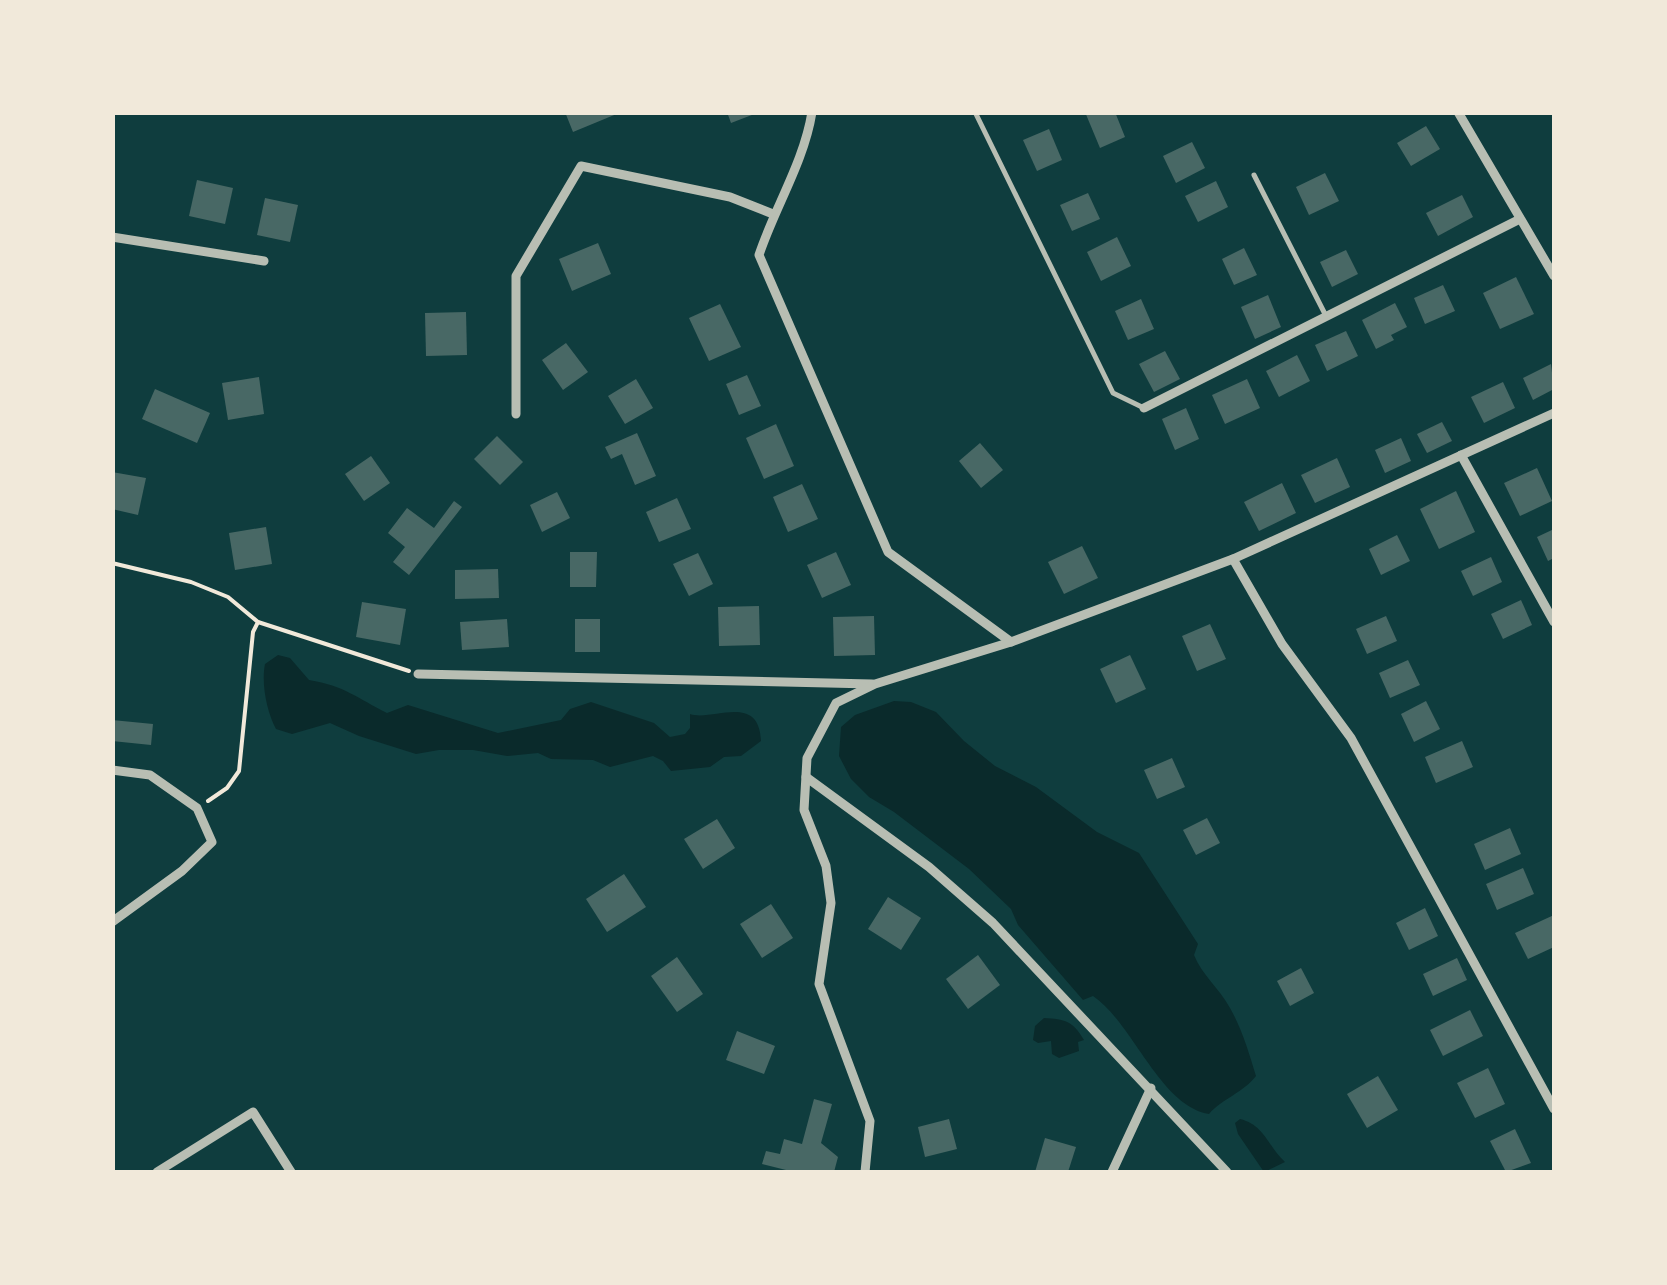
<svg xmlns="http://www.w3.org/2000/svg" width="1667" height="1285" font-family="Helvetica,sans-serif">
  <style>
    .water { fill: #0a2a2b }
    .building { fill: #486865 }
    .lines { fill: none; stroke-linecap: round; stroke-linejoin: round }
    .path { stroke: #f1e9da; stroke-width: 4 }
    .service { stroke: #b8beb3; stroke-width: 5 }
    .minor { stroke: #b8beb3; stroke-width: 9 }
  </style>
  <rect width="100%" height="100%" fill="#0f3d3e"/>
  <g class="water">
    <path d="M278 655 290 658 309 680C345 686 357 698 387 713L408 705 498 733 561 720 570 709 591 702 654 723 670 737 685 734 690 728V714C712 722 759 692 761 741L741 756 724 757 710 767 671 771 663 761 653 756 610 767 593 760 551 759 538 753 507 756 473 750H439L416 754 359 736 330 723 292 734 276 729C267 712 261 684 265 664Z"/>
    <path d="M894 701 911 702 936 712 964 741 995 766 1036 787 1097 832 1139 853 1198 944 1194 955C1202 975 1219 988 1230 1008 1242 1029 1249 1053 1256 1076 1243 1093 1223 1098 1209 1114 1160 1106 1133 1023 1093 996L1083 1000 1018 925 1011 909 969 869 894 812 869 797 851 779 839 756 841 727 855 715Z"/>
    <path d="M1044 1018C1065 1019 1073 1021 1084 1040L1078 1042 1079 1051 1059 1058 1052 1054 1051 1041 1038 1043 1033 1040 1035 1026Z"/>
    <path d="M1240 1119C1265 1125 1268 1147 1285 1162L1264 1172 1238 1134 1235 1123Z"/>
  </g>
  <g class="building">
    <polygon points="565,112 619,112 619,113 573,132"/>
    <polygon points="727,112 757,112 757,113 731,123"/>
    <polygon points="1085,112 1115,112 1125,137 1100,148"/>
    <polygon points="1426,126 1440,149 1411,166 1397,143"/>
    <polygon points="1049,129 1062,160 1037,171 1023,140"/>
    <polygon points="1192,142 1205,168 1176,183 1163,156"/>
    <polygon points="1325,173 1339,201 1309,215 1296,187"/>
    <polygon points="197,180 233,188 225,224 189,216"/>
    <polygon points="1216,181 1228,207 1198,222 1185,196"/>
    <polygon points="1088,193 1100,219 1072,231 1060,205"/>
    <polygon points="1462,195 1473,217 1438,236 1426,213"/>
    <polygon points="265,198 298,205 290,242 257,235"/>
    <polygon points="1117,237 1131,266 1101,281 1087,252"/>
    <polygon points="598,243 611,274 572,291 559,259"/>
    <polygon points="1244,248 1257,275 1234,285 1222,259"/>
    <polygon points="1346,250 1358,274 1332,287 1320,262"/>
    <polygon points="1516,277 1534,314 1500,329 1483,293"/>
    <polygon points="1443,285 1455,311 1425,324 1414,298"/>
    <polygon points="1268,295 1281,327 1255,339 1241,307"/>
    <polygon points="1141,299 1154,329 1128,340 1115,311"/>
    <polygon points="1395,303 1407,327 1391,335 1394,340 1376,349 1362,320"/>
    <polygon points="720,304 741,347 709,361 689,318"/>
    <polygon points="466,312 467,355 426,356 425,313"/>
    <polygon points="1346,331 1358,356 1327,371 1315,345"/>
    <polygon points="566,343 588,372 563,390 542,360"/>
    <polygon points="1165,351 1180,379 1154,392 1139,364"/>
    <polygon points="1297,355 1310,381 1279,397 1266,371"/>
    <polygon points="1551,364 1554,389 1533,400 1523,378"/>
    <polygon points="747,375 761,406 739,415 726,384"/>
    <polygon points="259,377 264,414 228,420 222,383"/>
    <polygon points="636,379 653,408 625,424 608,396"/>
    <polygon points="1247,379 1260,408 1225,424 1212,395"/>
    <polygon points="1503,382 1515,408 1484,423 1471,397"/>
    <polygon points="155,389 210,413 197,443 142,419"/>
    <polygon points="1186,408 1199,439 1175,450 1162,419"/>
    <polygon points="1442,422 1452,441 1427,453 1417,434"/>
    <polygon points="776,424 794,466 764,479 746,438"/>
    <polygon points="637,433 656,476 635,485 622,454 611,459 605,447"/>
    <polygon points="497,436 523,462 500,485 474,459"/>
    <polygon points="1401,438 1411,461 1385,473 1375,450"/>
    <polygon points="980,443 1003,470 981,488 959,461"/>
    <polygon points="371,456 390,483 364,501 345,474"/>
    <polygon points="1337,458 1350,487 1315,503 1301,475"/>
    <polygon points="1537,468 1552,501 1520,516 1504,483"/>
    <polygon points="112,472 146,478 138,515 112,509"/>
    <polygon points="1282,483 1296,513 1259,531 1244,502"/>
    <polygon points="802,484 818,519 788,532 773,497"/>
    <polygon points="1456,491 1475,532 1439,549 1420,509"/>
    <polygon points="557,492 570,518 542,532 530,505"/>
    <polygon points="677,498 691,529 659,542 646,512"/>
    <polygon points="454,501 462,507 409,575 393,562 405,547 388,533 407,508 434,528"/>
    <polygon points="266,527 272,564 235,570 229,533"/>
    <polygon points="1554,529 1554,558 1548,561 1537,537"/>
    <polygon points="1397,535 1410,561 1381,575 1369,549"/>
    <polygon points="1082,546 1098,578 1064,594 1048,562"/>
    <polygon points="570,552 597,552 596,587 570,587"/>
    <polygon points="836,552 851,585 822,598 807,565"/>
    <polygon points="698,553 713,584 689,596 673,564"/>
    <polygon points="1491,557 1502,582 1473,596 1461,571"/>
    <polygon points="498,569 499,598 455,599 455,570"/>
    <polygon points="1521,600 1532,625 1503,639 1491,614"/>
    <polygon points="362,602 406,609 400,645 356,637"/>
    <polygon points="759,606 760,645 719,646 718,607"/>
    <polygon points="874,616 875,655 834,656 833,617"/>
    <polygon points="1386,616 1397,641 1367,654 1356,629"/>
    <polygon points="507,619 509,647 462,650 460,622"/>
    <rect x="575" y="619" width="25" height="33"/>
    <polygon points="1210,624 1226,659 1197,671 1182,636"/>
    <polygon points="1130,655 1146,689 1116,703 1100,669"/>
    <polygon points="1408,660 1420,685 1390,698 1379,673"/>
    <polygon points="1426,701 1440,729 1414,742 1401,714"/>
    <polygon points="112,720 153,724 151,745 112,741"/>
    <polygon points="1462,741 1473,767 1436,783 1425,757"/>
    <polygon points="1172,758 1185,787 1157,799 1144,770"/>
    <polygon points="1207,818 1220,843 1196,855 1183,830"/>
    <polygon points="717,819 735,848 703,869 684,839"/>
    <polygon points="1510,828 1521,854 1485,870 1474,844"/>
    <polygon points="1523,868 1534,894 1497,910 1486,884"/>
    <polygon points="624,874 646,907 607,932 586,899"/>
    <polygon points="888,897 921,918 901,950 868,929"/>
    <polygon points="771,904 793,938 762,958 740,924"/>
    <polygon points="1425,908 1438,936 1409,950 1396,923"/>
    <polygon points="1554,915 1554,947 1528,959 1515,933"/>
    <polygon points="978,955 1000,985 968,1009 946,979"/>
    <polygon points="677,957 703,994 677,1012 651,976"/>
    <polygon points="1457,958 1467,980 1433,996 1423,974"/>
    <polygon points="1301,968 1314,993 1290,1006 1277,981"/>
    <polygon points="1470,1010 1483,1036 1443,1056 1430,1030"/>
    <polygon points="737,1031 775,1046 764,1074 726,1060"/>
    <polygon points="1488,1068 1505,1104 1475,1118 1457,1083"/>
    <polygon points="1378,1076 1398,1110 1367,1128 1347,1094"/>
    <polygon points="814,1099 832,1104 821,1143 838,1157 834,1172 794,1172 762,1164 766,1151 780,1154 784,1139 802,1144"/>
    <polygon points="949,1119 957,1149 925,1157 918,1127"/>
    <polygon points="1515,1129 1531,1163 1506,1172 1490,1141"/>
    <polygon points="1045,1138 1076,1147 1068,1172 1035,1172"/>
  </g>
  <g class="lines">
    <g class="path">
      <polyline points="112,563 191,582 228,597 258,622 409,671"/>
      <polyline points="208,801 227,788 239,771 253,632 258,622"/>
    </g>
    <g class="service">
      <polyline points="975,112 1113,393 1144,408"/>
      <polyline points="1254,175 1326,316"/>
    </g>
    <g class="minor">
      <path d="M812 112C804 162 775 207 759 255L888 552 1011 642"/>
      <polyline points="1458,112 1554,276"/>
      <polyline points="112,237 264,261"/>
      <polyline points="1144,408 1520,219"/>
      <polyline points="516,414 516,276 581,166 730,197 773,214"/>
      <polyline points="1461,455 1554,622"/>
      <polyline points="1233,559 1282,644 1351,738 1554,1109"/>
      <polyline points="418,674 872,684"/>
      <polyline points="112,770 150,775 197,808 212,842 182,871 112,922"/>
      <polyline points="806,777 929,867 993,923 1227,1172"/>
      <polyline points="157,1172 253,1112 291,1172"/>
      <polyline points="865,1172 870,1121 819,984 831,903 826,866 804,810 807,758 836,703 875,684 1011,642 1233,559 1554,413"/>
      <polyline points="1112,1172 1151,1088"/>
    </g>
  </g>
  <rect width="1667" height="1285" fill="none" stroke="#f1e9da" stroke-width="230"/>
</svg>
